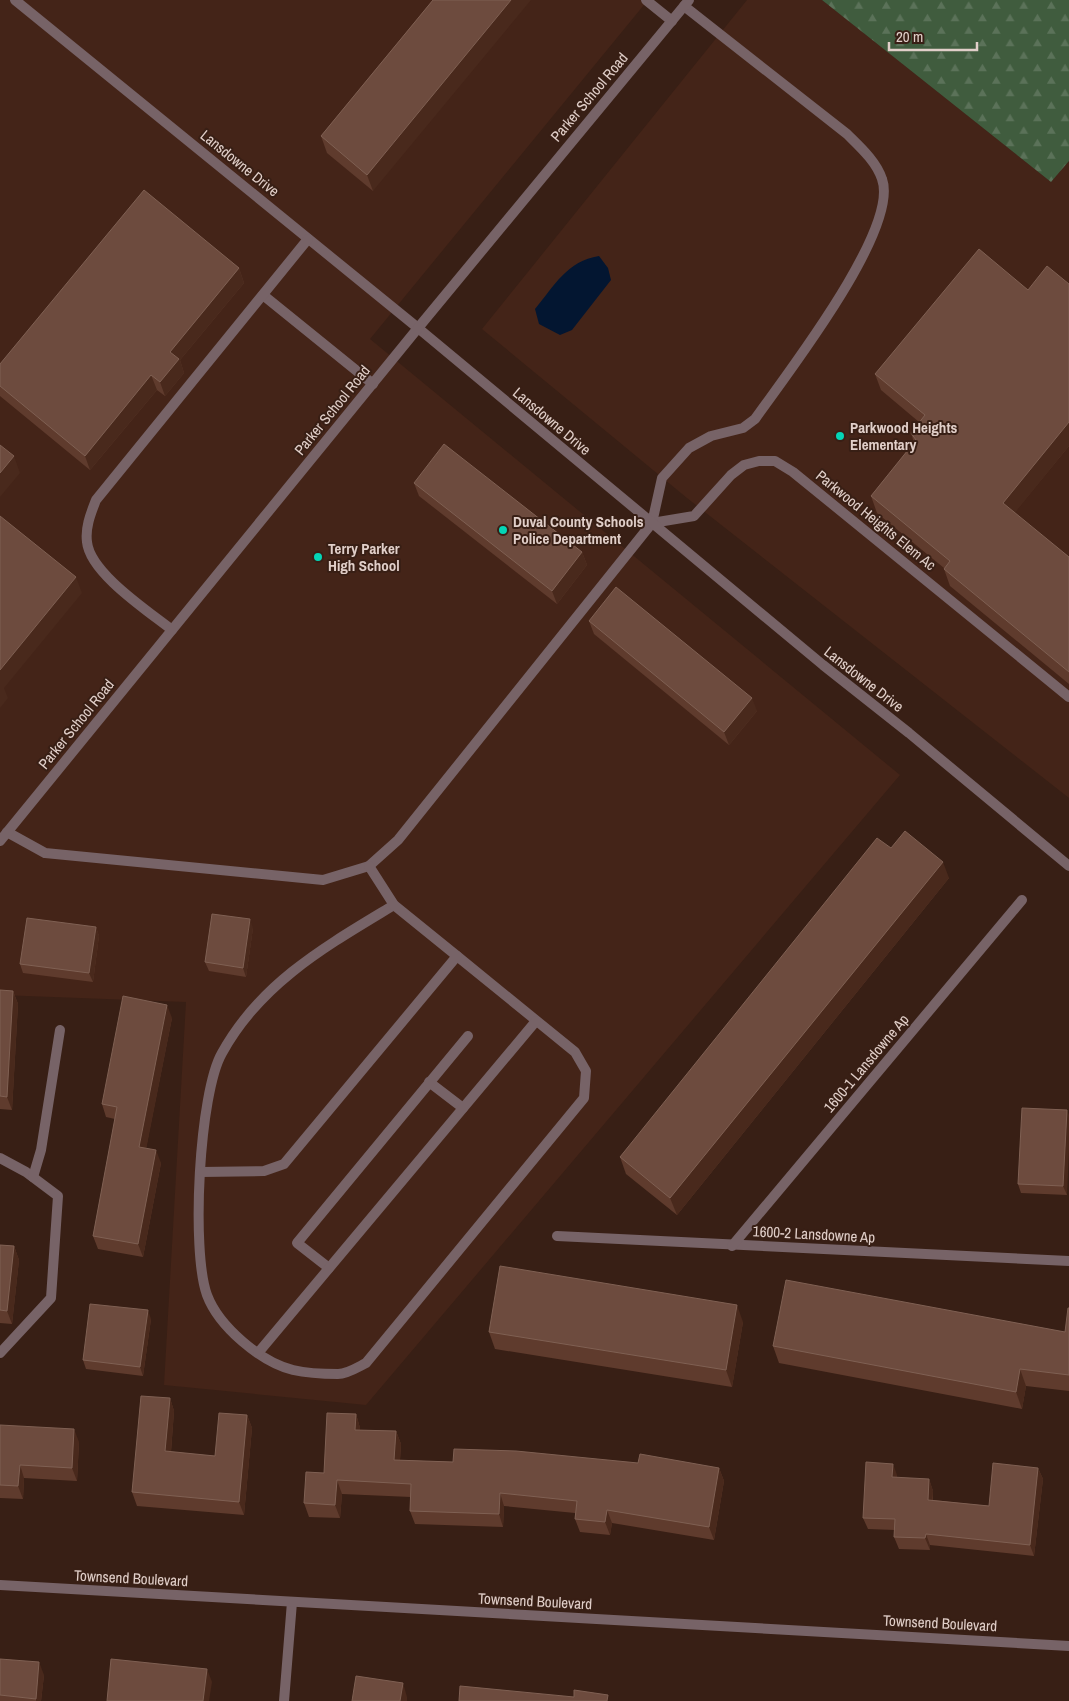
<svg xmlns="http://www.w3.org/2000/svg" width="1069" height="1701" font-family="'Archivo Narrow',sans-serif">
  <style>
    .built { fill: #442418 }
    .forest { fill: url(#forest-firs) }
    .water { fill: #031631 }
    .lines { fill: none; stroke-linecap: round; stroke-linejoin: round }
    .service { stroke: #776367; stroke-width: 10 }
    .minor { stroke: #776367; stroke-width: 10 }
    .tertiary { stroke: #776367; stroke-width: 10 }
    .wall { fill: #5f3b2d }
    .shaded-wall { fill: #49291c }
    .building { fill: #6d4b3e; stroke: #7f6053 }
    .poi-dot { fill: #05d5b6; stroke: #381f15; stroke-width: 2 }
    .labels { text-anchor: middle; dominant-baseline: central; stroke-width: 4; stroke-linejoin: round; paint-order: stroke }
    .street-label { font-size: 15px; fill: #e1cfc9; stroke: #381f15 }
    .poi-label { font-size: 15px; font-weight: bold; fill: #e1cfc9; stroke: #381f15; text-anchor: start }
  </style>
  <defs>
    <pattern id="forest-firs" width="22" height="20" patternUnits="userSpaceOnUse" patternTransform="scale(1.25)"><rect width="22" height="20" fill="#405c3e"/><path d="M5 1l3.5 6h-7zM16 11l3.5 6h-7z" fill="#5b7259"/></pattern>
  </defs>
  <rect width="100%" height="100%" fill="#381f15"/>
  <g class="built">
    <polygon points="0,0 648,0 370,339 900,775 366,1405 164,1385 186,1002 0,995"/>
    <polygon points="747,0 822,0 1051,182 1069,161 1069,798 687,498 482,329"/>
  </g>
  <polygon class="forest" points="822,0 1069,0 1069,161 1051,182"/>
  <path class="water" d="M599 256 608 268 611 280 572 330 560 335 539 324 535 309C555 285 567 261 599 256Z"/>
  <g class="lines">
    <g class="service">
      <polyline points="15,0 418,328"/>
      <polyline points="646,0 672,21"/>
      <polyline points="263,295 373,384"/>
      <polyline points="652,523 694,516 731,475 744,465 759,461 775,461 793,472 1069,697"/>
      <path d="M172 630C148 611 90 573 87 542 85 527 91 513 96 500L308 239"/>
      <path d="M7 832 45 853 323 880 369 866 398 840 652 523 662 478 689 448 711 436 743 428 755 419C786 375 900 229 882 179 876 161 860 147 847 134L684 6"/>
      <path d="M394 905C328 945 261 982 222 1053 199 1093 191 1251 207 1295 219 1327 261 1362 293 1370 306 1373 325 1374 338 1374 347 1374 358 1367 366 1363L584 1098 586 1071 575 1052 457 956"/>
      <polyline points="429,1082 463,1108"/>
      <polyline points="0,1158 26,1172 58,1196 51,1298 0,1353"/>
      <polyline points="201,1172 264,1171 284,1164 457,956 394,905 369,866"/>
      <polyline points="33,1177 41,1150 60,1030"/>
      <polyline points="329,1268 297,1243 468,1036"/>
      <polyline points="258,1353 536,1021"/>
    </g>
    <g class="minor">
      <polyline points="418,328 823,665 909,733 1069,866"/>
      <polyline points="0,841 418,328 689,0"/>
      <polyline points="557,1236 1069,1261"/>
      <polyline points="732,1246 1022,900"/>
      <polyline points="284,1701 292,1602"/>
    </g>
    <polyline class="tertiary" points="0,1585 1069,1646"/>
  </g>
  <g class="wall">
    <polygon points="433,0 373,191 327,153 321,136"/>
    <polygon points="239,268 244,283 180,360 184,373 165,396 157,390 90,470 0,396 0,364"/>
    <polygon points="875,374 1069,446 1014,513 1069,557 1069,684 950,586 944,569 944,568 877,513 871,496 914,443 911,433 919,422 881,390"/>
    <polygon points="414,483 582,552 587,565 557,604 419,496"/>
    <polygon points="589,621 757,711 729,745 594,634"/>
    <polygon points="891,848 949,878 677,1215 626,1174 620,1157"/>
    <polygon points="96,927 99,936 93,982 23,973 20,964"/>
    <polygon points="253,928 246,977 209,971 205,962"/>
    <polygon points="0,990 13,991 18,1004 12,1110 0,1109"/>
    <polygon points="172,1018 146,1148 161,1163 143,1257 98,1249 93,1236 115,1119 106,1117 102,1104"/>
    <polygon points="1067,1110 1067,1195 1021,1193 1018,1184"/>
    <polygon points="0,1245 14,1246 19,1260 12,1324 0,1323"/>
    <polygon points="1069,1308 1069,1391 1026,1386 1022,1409 779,1363 773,1346 1065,1332"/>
    <polygon points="151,1319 143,1376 86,1369 83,1360"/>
    <polygon points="743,1322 732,1387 495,1349 489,1332"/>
    <polygon points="170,1398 174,1411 171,1452 215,1456 247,1415 252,1428 244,1515 137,1506 132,1492"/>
    <polygon points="356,1414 360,1428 360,1430 396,1431 401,1444 400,1460 453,1462 638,1463 719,1468 724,1481 714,1540 612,1523 610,1535 580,1532 575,1519 575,1513 504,1506 503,1527 415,1524 410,1511 411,1497 342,1494 340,1518 309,1517 304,1503 324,1473"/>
    <polygon points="0,1425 79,1442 77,1481 24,1478 23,1499 0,1498"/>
    <polygon points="1038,1468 1043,1479 1034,1556 930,1545 930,1550 899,1549 894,1537 895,1530 868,1529 863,1518 897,1475 897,1478 929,1479 933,1491 933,1500 989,1506"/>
    <polygon points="0,1659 44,1675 41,1701 0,1701"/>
  </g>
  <g class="shaded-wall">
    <polygon points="511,0 531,0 373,191 367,175"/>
    <polygon points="239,268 244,283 180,360 184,373 165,396 160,382 170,352"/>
    <polygon points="151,375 157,390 90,470 85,456"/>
    <polygon points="1069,422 1069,446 1009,520 1003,503"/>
    <polygon points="14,456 20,473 0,497 0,473"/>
    <polygon points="582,552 587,565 557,604 552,591"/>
    <polygon points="76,577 82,593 4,688 8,698 0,708 0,670"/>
    <polygon points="752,698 757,711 729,745 724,732"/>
    <polygon points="943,862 949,878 677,1215 670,1198"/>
    <polygon points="250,919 253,928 246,977 243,968"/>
    <polygon points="96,927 99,936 93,982 89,973"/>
    <polygon points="13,991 18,1004 12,1110 7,1097"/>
    <polygon points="167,1005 172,1018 144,1160 139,1147"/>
    <polygon points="1067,1110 1069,1115 1069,1150 1067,1195 1063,1186"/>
    <polygon points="156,1150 161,1163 143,1257 138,1244"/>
    <polygon points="14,1246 19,1260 12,1324 7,1311"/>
    <polygon points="737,1305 743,1322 732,1387 726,1370"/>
    <polygon points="148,1310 151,1319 143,1376 140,1367"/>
    <polygon points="1020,1369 1026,1386 1022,1409 1016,1392"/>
    <polygon points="170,1398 174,1411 170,1464 165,1451"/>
    <polygon points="356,1414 360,1428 360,1443 355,1430"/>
    <polygon points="247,1415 252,1428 244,1515 239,1502"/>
    <polygon points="74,1429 79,1442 77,1481 72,1468"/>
    <polygon points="396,1431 401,1444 399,1473 394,1460"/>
    <polygon points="893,1464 897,1475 896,1489 892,1477"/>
    <polygon points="20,1465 24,1478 23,1499 18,1486"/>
    <polygon points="719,1468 724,1481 714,1540 709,1527"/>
    <polygon points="1038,1468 1043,1479 1034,1556 1030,1545"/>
    <polygon points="929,1479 933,1491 932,1511 928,1500"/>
    <polygon points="337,1480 342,1494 340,1518 335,1505"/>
    <polygon points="500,1493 504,1506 503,1527 499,1514"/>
    <polygon points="607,1510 612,1523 610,1535 605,1522"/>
    <polygon points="926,1534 930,1545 930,1550 925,1538"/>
    <polygon points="39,1662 44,1675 41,1701 36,1701 36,1699"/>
    <polygon points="207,1669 212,1682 209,1701 203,1701"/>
    <polygon points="403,1683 407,1697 407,1701 400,1701"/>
  </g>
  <g class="building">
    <polygon points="433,0 511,0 367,175 321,136"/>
    <polygon points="144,190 239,268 170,352 179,359 160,382 151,375 85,456 0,386 0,364"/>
    <polygon points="979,249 1028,290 1047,266 1069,284 1069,422 1003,503 1069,557 1069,672 944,569 950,561 871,496 916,440 911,433 925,415 875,374"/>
    <polygon points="444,444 582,552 552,591 414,483"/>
    <polygon points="0,445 14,456 0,473"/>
    <polygon points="0,516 76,577 0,670"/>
    <polygon points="616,587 752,698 724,732 589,621"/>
    <polygon points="905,831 943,862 670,1198 620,1157 877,838 891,848"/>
    <polygon points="212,914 250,919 243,968 205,962"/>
    <polygon points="27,918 96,927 89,973 20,964"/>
    <polygon points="0,990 13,991 7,1097 0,1096"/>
    <polygon points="123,996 167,1005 139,1147 156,1150 138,1244 93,1236 117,1107 102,1104"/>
    <polygon points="1022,1108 1067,1110 1063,1186 1018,1184"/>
    <polygon points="0,1245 14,1246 7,1311 0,1310"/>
    <polygon points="500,1266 737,1305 726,1370 489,1332"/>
    <polygon points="786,1280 1065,1332 1068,1308 1069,1308 1069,1375 1020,1369 1016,1392 773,1346"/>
    <polygon points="90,1304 148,1310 140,1367 83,1360"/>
    <polygon points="141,1396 170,1398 165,1451 215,1456 219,1413 247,1415 239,1502 132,1492"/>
    <polygon points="327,1413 356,1414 355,1430 396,1431 394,1460 453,1462 454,1449 516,1451 638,1463 640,1454 719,1468 709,1527 607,1510 605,1522 575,1519 577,1501 500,1493 499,1514 410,1511 411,1484 337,1480 335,1505 304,1503 306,1472 324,1473"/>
    <polygon points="0,1425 74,1429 72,1468 20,1465 18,1486 0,1485"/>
    <polygon points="866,1462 893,1464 892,1477 929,1479 928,1500 989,1506 993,1463 1038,1468 1030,1545 926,1534 925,1538 894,1537 895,1519 863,1518"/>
    <polygon points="0,1659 39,1662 36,1699 0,1695"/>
    <polygon points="111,1659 207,1669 203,1701 107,1701"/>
    <polygon points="356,1676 403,1683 400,1701 352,1701"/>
    <polygon points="460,1686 574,1697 574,1690 608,1695 607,1701 459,1701"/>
  </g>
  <g class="poi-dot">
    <circle cx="840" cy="436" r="5"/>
    <circle cx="503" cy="530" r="5"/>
    <circle cx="318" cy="557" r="5"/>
  </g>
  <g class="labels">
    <g class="street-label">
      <text transform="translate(589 97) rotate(-50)">Parker School Road</text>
      <text transform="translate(240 163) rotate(39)">Lansdowne Drive</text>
      <text transform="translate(332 410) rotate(-51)">Parker School Road</text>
      <text transform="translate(552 421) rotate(40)">Lansdowne Drive</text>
      <text transform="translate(876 520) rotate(39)">Parkwood Heights Elem Ac</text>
      <text transform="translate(864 679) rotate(38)">Lansdowne Drive</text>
      <text transform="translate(76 724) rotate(-51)">Parker School Road</text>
      <text transform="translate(866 1063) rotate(-50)">1600-1 Lansdowne Ap</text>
      <text transform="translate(814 1234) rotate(3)">1600-2 Lansdowne Ap</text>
      <text transform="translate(131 1578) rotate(3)">Townsend Boulevard</text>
      <text transform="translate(535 1601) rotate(3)">Townsend Boulevard</text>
      <text transform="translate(940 1623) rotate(3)">Townsend Boulevard</text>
    </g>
    <g class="poi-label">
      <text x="850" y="427">Parkwood Heights<tspan x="850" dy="17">Elementary</tspan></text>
      <text x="513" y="521">Duval County Schools<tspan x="513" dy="17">Police Department</tspan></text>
      <text x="328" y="548">Terry Parker<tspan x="328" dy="17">High School</tspan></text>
    </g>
  </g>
  <path d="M889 42v8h88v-8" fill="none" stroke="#e1cfc9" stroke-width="2.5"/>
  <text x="896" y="42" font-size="15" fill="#e1cfc9" stroke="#381f15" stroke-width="4" paint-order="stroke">20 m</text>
</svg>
